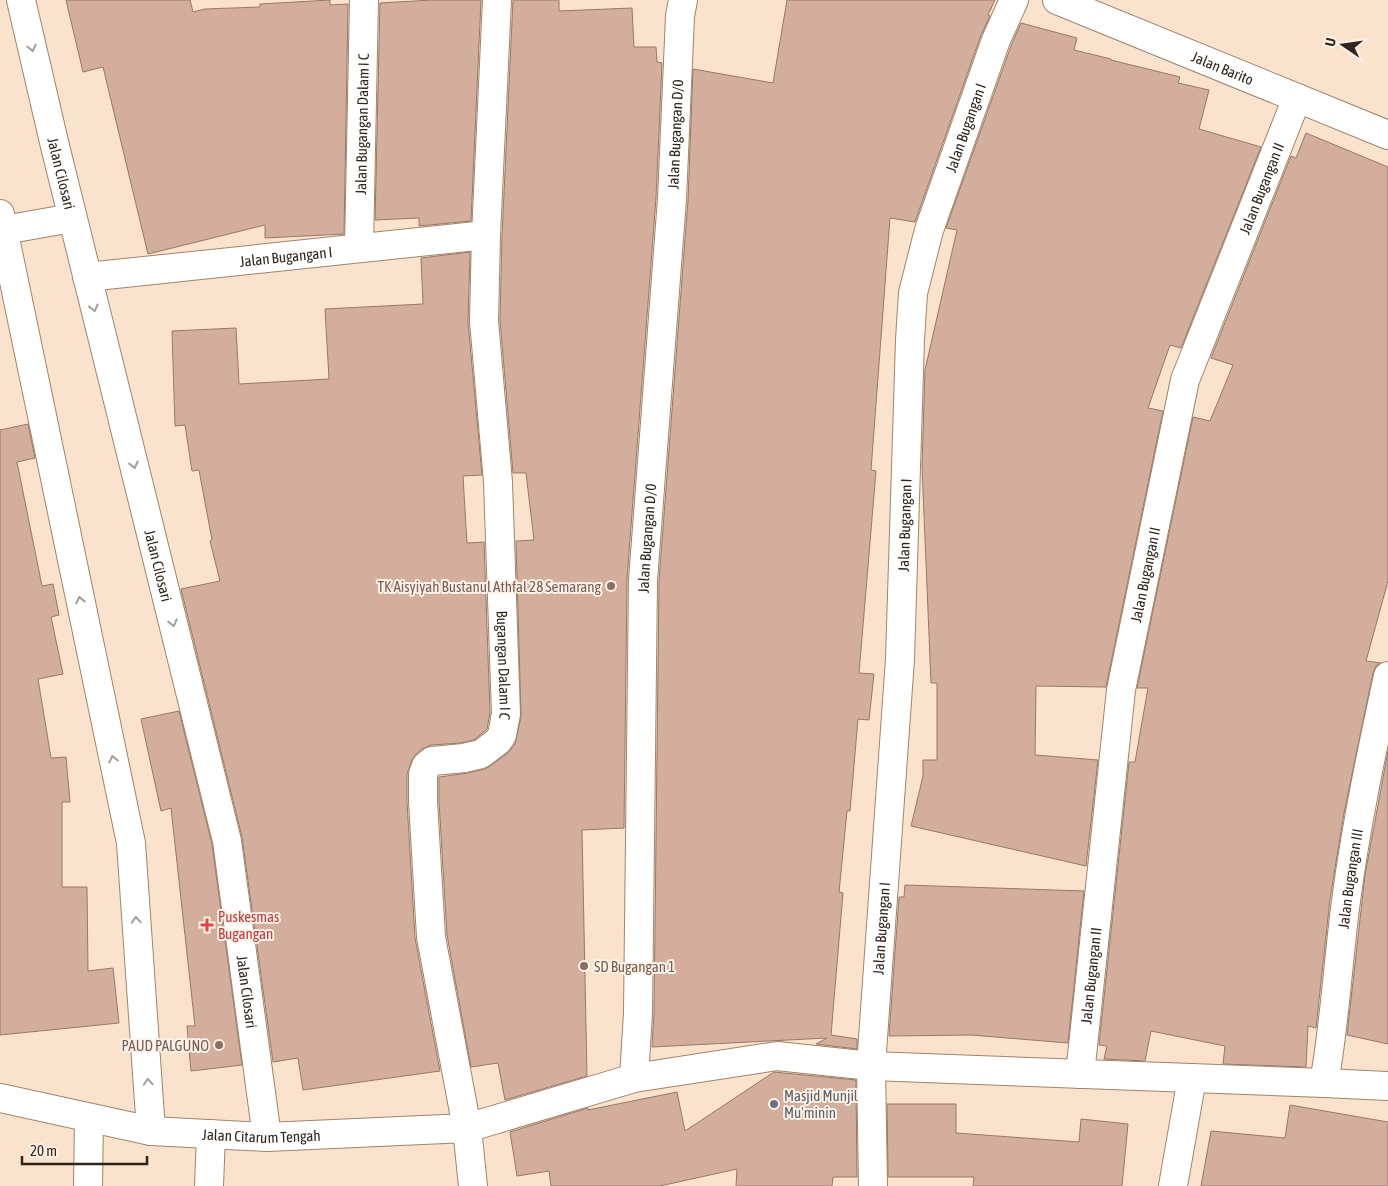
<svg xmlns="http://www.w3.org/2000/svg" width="1388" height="1186" font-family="'Asap Condensed',sans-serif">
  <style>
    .building { fill: #d3ae9d; stroke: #997768 }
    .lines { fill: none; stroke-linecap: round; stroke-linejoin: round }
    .minor-casing { stroke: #a0846c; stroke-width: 30 }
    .tertiary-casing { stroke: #a0846c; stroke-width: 30 }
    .minor { stroke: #fff; stroke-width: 28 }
    .tertiary { stroke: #fff; stroke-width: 28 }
    .oneway { stroke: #a29d98 }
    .education-dot { fill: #8d6e63; stroke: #fef2e7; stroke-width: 2 }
    .health-dot { fill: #e0444e; stroke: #fef2e7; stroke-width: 2 }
    .worship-dot { fill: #6b7280; stroke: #fef2e7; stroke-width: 2 }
    .labels { text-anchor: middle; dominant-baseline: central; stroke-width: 4; stroke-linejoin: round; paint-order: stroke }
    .street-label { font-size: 15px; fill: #30251b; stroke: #fef2e7 }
    .education-label { font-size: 15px; fill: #785e54; stroke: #fef2e7; text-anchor: end }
    .health-label { font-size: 15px; fill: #be3a42; stroke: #fef2e7; text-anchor: start }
    .worship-label { font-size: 15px; fill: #5b616d; stroke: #fef2e7; text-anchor: start }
  </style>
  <rect width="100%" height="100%" fill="#fbe2cd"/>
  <g class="building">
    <polygon points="66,0 190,0 193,12 205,9 260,7 260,4 330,0 330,5 348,4 344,234 265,238 265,225 148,254 103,67 83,72"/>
    <polygon points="432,0 481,0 471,221 419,226 419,218 375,220 380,3"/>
    <polygon points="513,0 559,0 559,11 632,8 634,47 656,47 657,62 662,63 656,198 627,579 624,828 582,830 587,1076 505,1100 498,1063 471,1067 447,935 439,801 439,777 468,773 485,769 490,766 508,753 515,744 521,717 516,541 534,540 526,473 513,473 500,320 502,236"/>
    <polygon points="787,0 995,0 988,15 990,16 981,35 915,222 890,218 871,470 876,471 859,673 874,674 869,720 858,719 850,811 847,811 839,892 843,893 831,1035 857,1039 857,1049 816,1044 827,1038 652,1047 654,1013 659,581 688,200 693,69 773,83"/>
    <polygon points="1021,23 1077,38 1074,50 1111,59 1111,60 1180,77 1178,83 1209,90 1199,129 1261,147 1181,348 1170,345 1148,408 1163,411 1106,687 1036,686 1035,755 1098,760 1086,866 911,826 923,776 923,760 937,760 937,683 931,683 922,466 925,370 957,230 946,228 1011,46"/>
    <polygon points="1306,133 1388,167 1388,581 1366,661 1381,663 1376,666 1373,673 1344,813 1330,899 1316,1028 1308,1026 1306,1067 1223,1064 1225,1046 1151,1031 1145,1061 1104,1059 1107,1046 1099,1045 1129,762 1135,762 1148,688 1137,688 1193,417 1210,421 1233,365 1211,358 1291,156 1296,158"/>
    <polygon points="470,252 468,322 482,475 463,476 467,543 484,542 490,713 487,729 474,740 461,743 431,745 422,749 416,754 412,760 407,774 407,802 415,938 440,1071 303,1090 298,1058 273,1062 242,837 181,589 220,581 210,541 212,540 199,470 192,471 185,425 175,426 172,331 236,328 239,384 329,379 325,309 423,304 421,258"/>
    <polygon points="28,424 35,458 17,462 42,586 53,584 59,615 51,617 63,674 38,679 51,758 66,757 70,802 62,802 62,887 87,887 88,971 113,968 119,1023 0,1035 0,430"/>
    <polygon points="179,711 212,844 242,1065 191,1071 187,1026 195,1026 171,808 161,811 141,719"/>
    <polygon points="1388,751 1388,1044 1347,1035 1365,875"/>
    <polygon points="905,885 1084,891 1068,1043 971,1035 889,1036 899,897 904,897"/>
    <polygon points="774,1072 856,1080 857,1177 833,1177 832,1186 736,1186 737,1169 660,1186 551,1186 549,1171 517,1176 510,1132 588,1108 588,1110 677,1092 685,1131"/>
    <polygon points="887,1104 956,1104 956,1133 1079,1142 1081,1119 1128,1124 1122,1186 973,1186 974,1177 888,1177"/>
    <polygon points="1290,1105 1388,1122 1388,1186 1201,1186 1211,1131 1285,1138"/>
  </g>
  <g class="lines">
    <defs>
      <g id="minor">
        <path id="s1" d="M21 0 54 142 227 841 267 1137"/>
        <path id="s2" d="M497 0 486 235 484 321 498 482 506 714 502 735 498 741 481 754 464 758 432 761 426 766 423 774V801L431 937 467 1128 634 1078 777 1056 871 1066 1324 1083 1388 1086"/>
        <polyline points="0,214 131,843 151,1131"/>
        <polyline points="4,230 72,218"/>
        <path id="s3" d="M359 248 364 0"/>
        <path id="s4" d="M87 277 486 235"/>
        <path id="s5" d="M1080 1074 1121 690 1185 380 1297 98"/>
        <path id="s6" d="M634 1078 638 1013 643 580 672 199 680 16 683 0"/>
        <path id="s7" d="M1324 1083C1335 1022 1338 961 1346 901 1356 825 1372 750 1388 676"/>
        <polyline points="88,1186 89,1118"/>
        <polyline points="209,1186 211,1134"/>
        <path id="s8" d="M873 1186 871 1066 900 659 910 340 913 293 929 230 996 40 1014 0"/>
        <polyline points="1173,1186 1192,1078"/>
      </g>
      <g id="tertiary">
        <path id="s9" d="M1057 0 1388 135"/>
        <path id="s10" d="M0 1098 151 1131 267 1137 467 1128 473 1186"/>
      </g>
    </defs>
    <use href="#minor" class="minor-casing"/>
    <use href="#tertiary" class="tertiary-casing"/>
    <use href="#minor" class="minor"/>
    <use href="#tertiary" class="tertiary"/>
  </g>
  <defs><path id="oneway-chevron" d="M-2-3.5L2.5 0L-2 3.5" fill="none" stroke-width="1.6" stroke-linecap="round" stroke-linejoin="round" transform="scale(1.25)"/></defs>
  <g class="oneway">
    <use href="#oneway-chevron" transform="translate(32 48) rotate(77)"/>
    <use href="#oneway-chevron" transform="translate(94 308) rotate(76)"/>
    <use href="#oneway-chevron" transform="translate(134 465) rotate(76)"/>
    <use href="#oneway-chevron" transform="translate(80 600) rotate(-102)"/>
    <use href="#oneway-chevron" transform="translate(173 623) rotate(76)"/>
    <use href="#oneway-chevron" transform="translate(113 759) rotate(-102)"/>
    <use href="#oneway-chevron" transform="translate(136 920) rotate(-94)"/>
    <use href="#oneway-chevron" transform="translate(148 1082) rotate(-94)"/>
  </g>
  <g class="education-dot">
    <circle cx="611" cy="586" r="5"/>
    <circle cx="584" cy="966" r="5"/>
    <circle cx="219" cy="1045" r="5"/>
  </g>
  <path class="health-dot" d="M204.5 917.5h5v5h5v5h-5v5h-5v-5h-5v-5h5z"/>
  <circle class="worship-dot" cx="774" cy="1104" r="5"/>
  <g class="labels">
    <g class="street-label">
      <text stroke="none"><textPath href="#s9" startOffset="179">Jalan Barito</textPath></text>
      <text stroke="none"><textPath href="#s3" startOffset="124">Jalan Bugangan Dalam I C</textPath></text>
      <text stroke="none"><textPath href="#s8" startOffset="1068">Jalan Bugangan I</textPath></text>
      <text stroke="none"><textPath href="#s6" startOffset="945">Jalan Bugangan D/0</textPath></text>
      <text stroke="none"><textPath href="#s1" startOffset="178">Jalan Cilosari</textPath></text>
      <text stroke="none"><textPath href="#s5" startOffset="909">Jalan Bugangan II</textPath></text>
      <text stroke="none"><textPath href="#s4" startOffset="200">Jalan Bugangan I</textPath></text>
      <text stroke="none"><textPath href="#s8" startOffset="662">Jalan Bugangan I</textPath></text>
      <text stroke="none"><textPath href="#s6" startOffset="540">Jalan Bugangan D/0</textPath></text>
      <text stroke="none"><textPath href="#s1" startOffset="582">Jalan Cilosari</textPath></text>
      <text stroke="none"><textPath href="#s5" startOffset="504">Jalan Bugangan II</textPath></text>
      <text stroke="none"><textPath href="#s2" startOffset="666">Bugangan Dalam I C</textPath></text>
      <text stroke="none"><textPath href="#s7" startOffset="206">Jalan Bugangan III</textPath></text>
      <text stroke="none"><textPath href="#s8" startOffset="258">Jalan Bugangan I</textPath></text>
      <text stroke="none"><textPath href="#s5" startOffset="99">Jalan Bugangan II</textPath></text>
      <text stroke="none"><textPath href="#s1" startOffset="1018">Jalan Cilosari</textPath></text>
      <text stroke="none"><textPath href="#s10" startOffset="265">Jalan Citarum Tengah</textPath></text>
    </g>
    <g class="education-label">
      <text x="601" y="586">TK Aisyiyah Bustanul Athfal 28 Semarang</text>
      <text x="594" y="966" text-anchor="start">SD Bugangan 1</text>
      <text x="209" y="1045">PAUD PALGUNO</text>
    </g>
    <g class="health-label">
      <text x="218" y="916">Puskesmas<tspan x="218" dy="17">Bugangan</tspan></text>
    </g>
    <g class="worship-label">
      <text x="784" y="1095">Masjid Munjil<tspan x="784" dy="17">Mu'minin</tspan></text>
    </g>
  </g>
  <g transform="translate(1343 45) rotate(283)" stroke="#fef2e7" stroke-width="4" paint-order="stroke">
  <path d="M0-4L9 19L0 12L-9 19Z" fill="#30251b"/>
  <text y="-8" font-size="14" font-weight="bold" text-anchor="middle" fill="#30251b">U</text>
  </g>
  <path d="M22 1156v8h125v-8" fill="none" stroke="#30251b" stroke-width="2.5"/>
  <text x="30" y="1156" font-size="15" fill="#30251b" stroke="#fef2e7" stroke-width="4" paint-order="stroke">20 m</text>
</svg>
